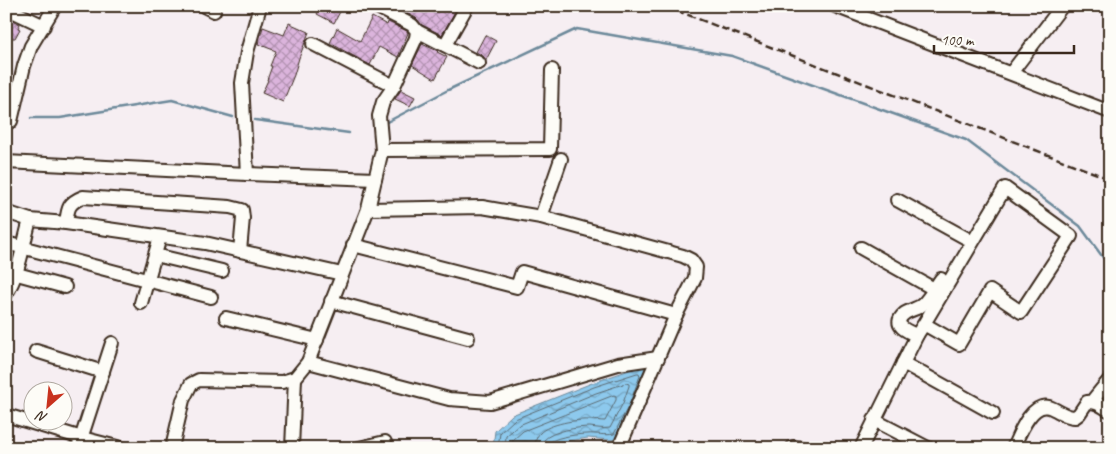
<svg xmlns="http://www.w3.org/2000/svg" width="1116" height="454" font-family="Caveat,sans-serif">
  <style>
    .water { fill: url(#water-waves); stroke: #6c899a }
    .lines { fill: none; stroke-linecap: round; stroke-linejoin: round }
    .shore { stroke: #5c6a71; stroke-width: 1 }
    .stream { stroke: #6c899a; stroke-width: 2.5 }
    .building { fill: url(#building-cross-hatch); stroke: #3b2a1e }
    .minor-casing { stroke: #3b2a1e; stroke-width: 16 }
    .minor { stroke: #fdfcf7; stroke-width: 12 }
    .rail { stroke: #3b2a1e; stroke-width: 2.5; stroke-dasharray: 8 4; stroke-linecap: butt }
  </style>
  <defs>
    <pattern id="water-waves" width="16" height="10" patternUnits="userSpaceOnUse" patternTransform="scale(1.25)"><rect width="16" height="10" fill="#8dc9ed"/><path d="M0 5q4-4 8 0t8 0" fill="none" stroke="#74a3bf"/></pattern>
    <pattern id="building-cross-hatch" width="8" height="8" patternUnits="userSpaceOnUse" patternTransform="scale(1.25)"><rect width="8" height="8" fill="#dbb4dc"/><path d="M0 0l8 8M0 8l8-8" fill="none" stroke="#b393b2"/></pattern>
  </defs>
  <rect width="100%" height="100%" fill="#f6eef2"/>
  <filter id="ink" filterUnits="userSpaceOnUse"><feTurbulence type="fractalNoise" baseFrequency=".02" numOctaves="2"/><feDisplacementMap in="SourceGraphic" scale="10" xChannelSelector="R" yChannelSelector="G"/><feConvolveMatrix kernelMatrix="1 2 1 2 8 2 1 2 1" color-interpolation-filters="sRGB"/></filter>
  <g filter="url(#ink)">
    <polygon class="water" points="650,363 618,439 610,440 588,438 568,441 545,448 493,447 495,431 512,415 592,383"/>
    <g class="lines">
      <g class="shore">
        <path d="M498 448 500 433 515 419 594 387 637 373H639L640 376 629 405 614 434C605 436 596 433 587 434 579 434 558 437 552 441 548 443 549 444 548 448"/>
        <path d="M505 448 506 436 519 425 596 393 626 383 629 384V386L623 403 610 428C603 429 597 428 590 427 578 427 552 431 544 440L542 448"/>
        <path d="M512 448 513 440 523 431 614 395 616 396V400L605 421C600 421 595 420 589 420 578 419 548 424 540 433 536 437 535 442 535 448"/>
      </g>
      <g class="stream">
        <polyline points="31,118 60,118 172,100 233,117"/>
        <polyline points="255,120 349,133"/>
        <polyline points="385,123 448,90 577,29 732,56 966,140 1080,226 1110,267"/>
      </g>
    </g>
    <g class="building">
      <polygon points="321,6 343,6 334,23 317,14"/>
      <polygon points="393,6 458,6 442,35 422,25 416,18"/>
      <polygon points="6,17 20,24 18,28 20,29 15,38 6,38"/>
      <polygon points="372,17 387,25 388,22 407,31 408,33 398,57 379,47 370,65 330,43 337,28 360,41"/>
      <polygon points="289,23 309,32 299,58 294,75 283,102 262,93 268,80 267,80 272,66 270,66 276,51 258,44 263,27 284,35"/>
      <polygon points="485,35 496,41 486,60 483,56 476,52"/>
      <polygon points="422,44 438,51 437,52 447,57 435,79 412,65"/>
      <polygon points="401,90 415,97 410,106 395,99"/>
    </g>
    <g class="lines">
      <defs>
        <g id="minor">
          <polyline points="204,6 214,11"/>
          <polyline points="835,6 1110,112"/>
          <polyline points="6,8 44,26"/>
          <polyline points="417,31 479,63"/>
          <polyline points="313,44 394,86"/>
          <polyline points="445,45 467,6"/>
          <polyline points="1011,73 1062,6"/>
          <polyline points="6,123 11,121 12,117 24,66 31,46 55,6"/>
          <polyline points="382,150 550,149 552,70"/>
          <polyline points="6,162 247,174 375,179"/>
          <polyline points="247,174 242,83 247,52 260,6"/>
          <polyline points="897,200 966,238"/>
          <polyline points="368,209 482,207 541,217 683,256 691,260 696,267 695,278 676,315 619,448"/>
          <polyline points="6,212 30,220 66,223 205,243 342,274"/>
          <polyline points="541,217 561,159"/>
          <path d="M66 223C68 208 68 203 83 197L230 207 242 210 243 218 240 251"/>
          <polyline points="6,243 211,297"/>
          <polyline points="353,245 517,287 522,272 676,315"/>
          <polyline points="861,248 934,289"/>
          <polyline points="155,255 222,271"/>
          <polyline points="6,271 65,287"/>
          <path d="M6 294C20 272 23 244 30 220"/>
          <polyline points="331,301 468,338"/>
          <polyline points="141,303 160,237"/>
          <polyline points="226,318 317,340"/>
          <path d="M917 335C908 332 891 325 904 314 909 310 917 309 922 305 930 298 935 287 941 279"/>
          <polyline points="36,351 103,372"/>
          <polyline points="308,362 449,399 490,402 618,364 658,358"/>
          <polyline points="903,363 993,413"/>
          <polyline points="1092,401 1110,379"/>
          <polyline points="6,415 82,438 121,448"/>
          <polyline points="874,420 928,448"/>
          <polyline points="78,448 112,343"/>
          <polyline points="172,448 183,400 191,384 199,380 282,382 295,378 308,362 368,209 382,150 379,116 383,102 394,86 416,38 417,31 412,25 375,6"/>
          <polyline points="292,448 295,378"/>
          <polyline points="359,448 385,442"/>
          <polyline points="792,448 793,447 802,448"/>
          <polyline points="861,448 917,335 924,324 1005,188 1071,236 1021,312 990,291 959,344 924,324"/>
          <path d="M1013 448C1019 435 1031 402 1049 407 1058 410 1065 417 1075 417L1079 414 1087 402C1096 401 1102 406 1110 411"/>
        </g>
      </defs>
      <use href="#minor" class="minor-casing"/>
      <use href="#minor" class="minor"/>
      <polyline class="rail" points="665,6 1110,179"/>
    </g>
  </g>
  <rect width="1116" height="454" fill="none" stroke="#fdfcf7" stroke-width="25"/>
  <rect x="12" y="12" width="1091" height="429" fill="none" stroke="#3b2a1e" stroke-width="2" filter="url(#ink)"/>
  <g transform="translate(48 406) rotate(207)"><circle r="24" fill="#fdfcf7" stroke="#afa8a0"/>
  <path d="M0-4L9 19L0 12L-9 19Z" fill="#c8321e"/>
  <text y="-8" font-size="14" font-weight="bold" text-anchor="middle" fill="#3b2a1e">N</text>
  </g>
  <path d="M934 45v8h140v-8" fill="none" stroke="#3b2a1e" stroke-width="2.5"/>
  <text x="941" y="45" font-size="15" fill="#3b2a1e" stroke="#fdfcf7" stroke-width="4" paint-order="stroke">100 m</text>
</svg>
